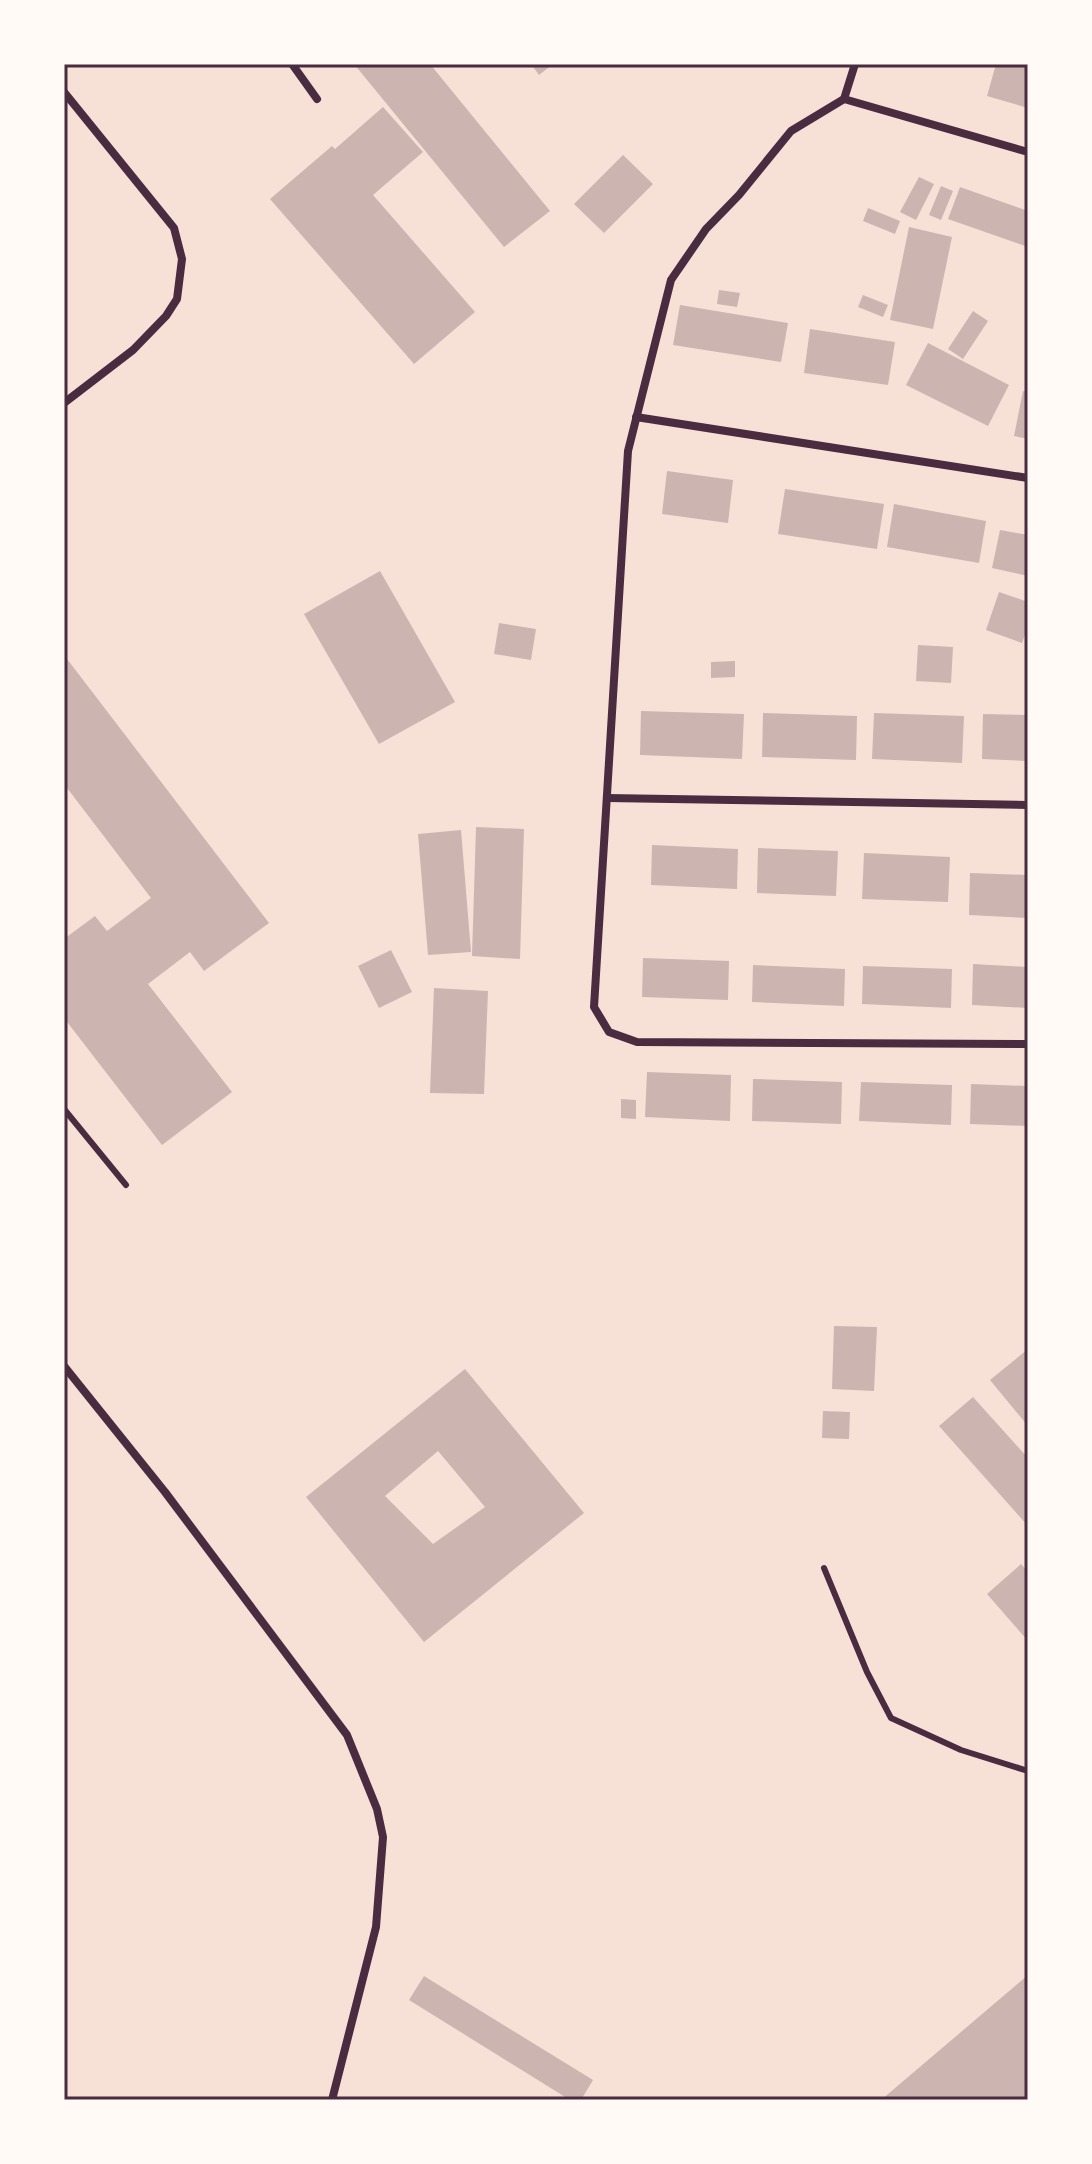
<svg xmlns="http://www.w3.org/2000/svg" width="1092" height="2164" font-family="Mulish,sans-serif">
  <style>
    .building { fill: #ccb4b1; fill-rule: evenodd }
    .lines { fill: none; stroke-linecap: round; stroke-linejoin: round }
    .service { stroke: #4a2c40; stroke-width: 6 }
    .minor { stroke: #4a2c40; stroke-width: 8 }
    .neatline { fill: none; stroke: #4a2c40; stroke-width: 3 }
  </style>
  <rect width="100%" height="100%" fill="#f7e1d7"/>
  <g class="building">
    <polygon points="354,64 430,64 550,211 504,247"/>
    <polygon points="531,64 553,64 539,75"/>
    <polygon points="996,64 1028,64 1028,108 987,96"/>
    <polygon points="383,107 423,152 373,195 475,312 414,364 270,199 332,146 335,149"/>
    <polygon points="623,155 653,184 604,233 574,204"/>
    <polygon points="919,177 934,184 916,220 900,212"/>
    <polygon points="941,186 953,191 941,220 929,215"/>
    <polygon points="960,187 1028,211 1028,247 948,219"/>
    <polygon points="868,208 900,221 895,234 863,221"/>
    <polygon points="909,227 952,237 933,329 890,320"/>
    <polygon points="719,290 740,293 737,307 717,304"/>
    <polygon points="863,295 888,305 883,317 858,307"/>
    <polygon points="680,305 788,323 781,362 673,345"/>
    <polygon points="973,311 988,321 963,359 948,349"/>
    <polygon points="810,329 895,342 888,385 804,373"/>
    <polygon points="928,343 1009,385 988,426 906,385"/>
    <polygon points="1023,391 1028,392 1028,439 1014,436"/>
    <polygon points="667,471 733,480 728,523 662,514"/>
    <polygon points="785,489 884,504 877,549 778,534"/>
    <polygon points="894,504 986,521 979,563 887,547"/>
    <polygon points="1000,530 1028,535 1028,576 992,568"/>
    <polygon points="380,571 455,702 379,744 304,614"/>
    <polygon points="999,592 1028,602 1028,626 1022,643 986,630"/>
    <polygon points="499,623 536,629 531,660 494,654"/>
    <polygon points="918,645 953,647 951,683 916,681"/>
    <polygon points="64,655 269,923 204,971 190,952 148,984 232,1092 162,1145 64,1018 64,939 95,916 107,931 151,898 64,784"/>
    <polygon points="735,661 735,677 711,678 711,662"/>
    <polygon points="641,711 744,714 742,759 640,755"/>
    <polygon points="763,713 857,716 856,760 762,757"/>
    <polygon points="874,713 964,716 962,763 872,759"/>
    <polygon points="983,714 1028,715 1028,761 982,759"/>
    <polygon points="476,827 524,829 520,959 472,956"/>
    <polygon points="461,830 471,952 428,955 418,834"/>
    <polygon points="652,845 738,849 737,889 651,885"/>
    <polygon points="758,848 838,851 836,896 757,893"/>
    <polygon points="864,853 950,857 948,902 862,899"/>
    <polygon points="970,873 1028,875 1028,918 969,915"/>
    <polygon points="391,950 412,992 379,1008 358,966"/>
    <polygon points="643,958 729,961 728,1000 642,997"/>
    <polygon points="973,964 1028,967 1028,1008 972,1005"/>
    <polygon points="753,965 845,969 844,1006 752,1002"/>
    <polygon points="863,966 952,969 951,1008 862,1004"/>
    <polygon points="434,988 488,991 484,1094 430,1093"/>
    <polygon points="647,1072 731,1075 730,1121 645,1117"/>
    <polygon points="753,1079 842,1082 841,1124 752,1121"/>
    <polygon points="861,1082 952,1085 951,1125 859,1121"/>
    <polygon points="971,1084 1028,1086 1028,1126 970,1124"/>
    <polygon points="621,1099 636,1100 636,1119 621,1118"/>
    <polygon points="834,1326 877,1327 874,1391 832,1389"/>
    <polygon points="1028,1349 1028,1426 990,1380"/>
    <path d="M465 1369 584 1513 424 1642 306 1497ZM438 1451 485 1507 433 1544 385 1496Z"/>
    <polygon points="973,1397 1028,1458 1028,1526 939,1426"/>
    <polygon points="823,1411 850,1412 849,1439 822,1438"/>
    <polygon points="1021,1564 1028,1572 1028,1641 987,1594"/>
    <polygon points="1028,1975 1028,2100 881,2100"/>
    <polygon points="424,1976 593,2080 581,2100 570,2100 409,2000"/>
  </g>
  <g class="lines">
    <g class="service">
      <polyline points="64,1109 126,1185"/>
      <polyline points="824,1568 867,1672 891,1718 961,1750 1028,1771"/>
    </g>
    <g class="minor">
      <polyline points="292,64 317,99"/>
      <polyline points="855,64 844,99 791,131 739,195 706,229 671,280 628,451 594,1007 609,1032 637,1042 1028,1044"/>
      <polyline points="64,92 174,228 182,259 177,299 166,316 133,350 64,403"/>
      <polyline points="844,99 1028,152"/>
      <polyline points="636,417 1028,478"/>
      <polyline points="607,798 1028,805"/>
      <polyline points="64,1366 165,1492 347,1735 377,1809 383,1837 376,1927 332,2100"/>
    </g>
  </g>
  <rect width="1092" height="2164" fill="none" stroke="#fffaf5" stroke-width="132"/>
  <rect x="66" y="66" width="960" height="2032" class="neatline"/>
</svg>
